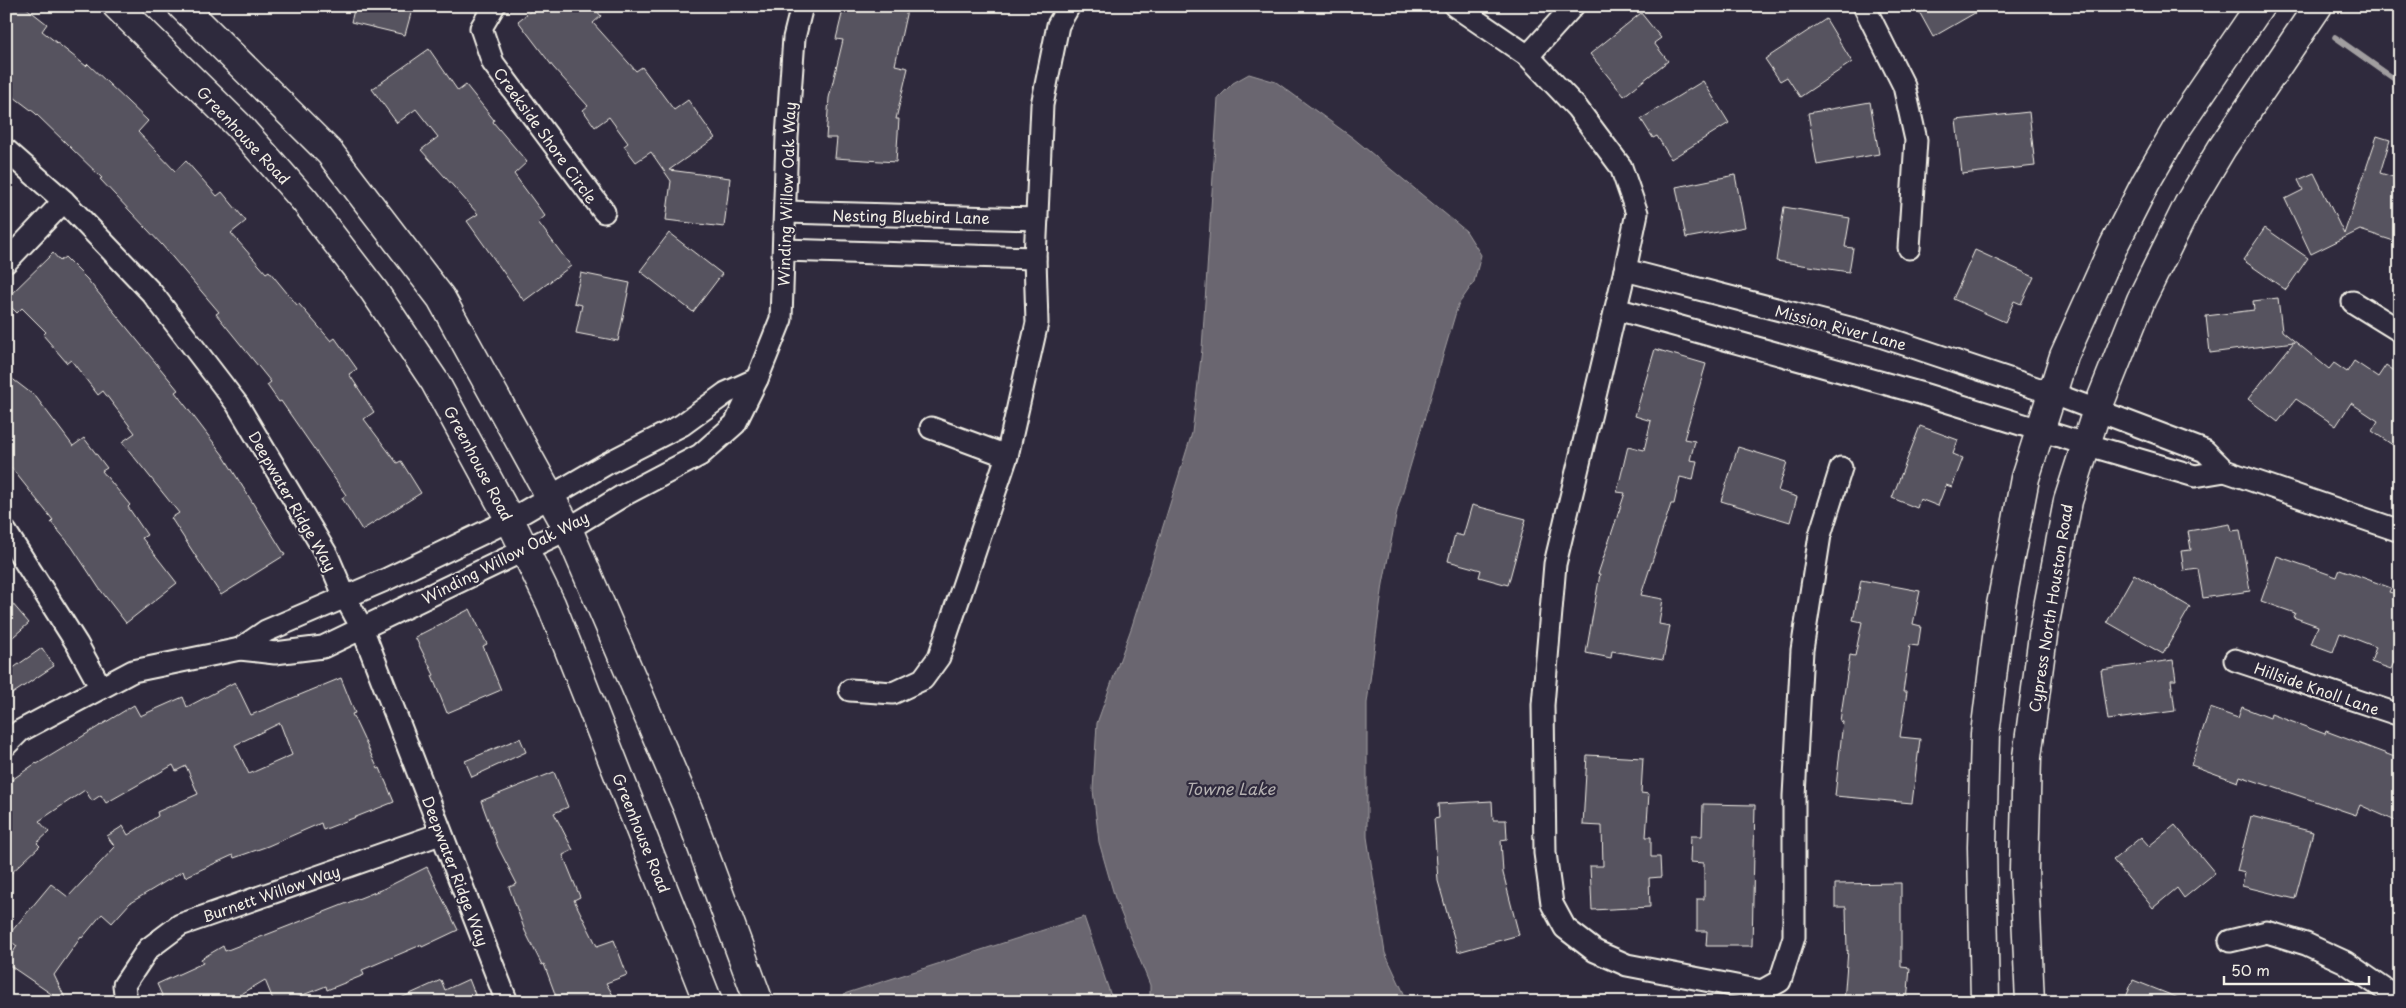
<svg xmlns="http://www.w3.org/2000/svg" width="2406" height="1008" font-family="'Playpen Sans',sans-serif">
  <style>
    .water { fill: #6a6670; stroke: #a19ea0 }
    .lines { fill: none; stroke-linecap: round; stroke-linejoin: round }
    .stream { stroke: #a19ea0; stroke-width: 5.5 }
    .building { fill: #56525f; stroke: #f4f1e8; fill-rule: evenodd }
    .street-casing { stroke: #f4f1e8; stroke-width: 25 }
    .secondary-casing { stroke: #f4f1e8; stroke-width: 31 }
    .street { stroke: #2f2a3d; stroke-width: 21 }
    .secondary { stroke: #2f2a3d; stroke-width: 28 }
    .labels { text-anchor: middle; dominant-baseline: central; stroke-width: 4.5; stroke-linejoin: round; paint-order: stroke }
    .street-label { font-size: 15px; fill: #f4f1e8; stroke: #2f2a3d }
    .water-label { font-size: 16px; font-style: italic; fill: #b6b2b2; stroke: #2f2a3d }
  </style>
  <rect width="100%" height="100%" fill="#2f2a3d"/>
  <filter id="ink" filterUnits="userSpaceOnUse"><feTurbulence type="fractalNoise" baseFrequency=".02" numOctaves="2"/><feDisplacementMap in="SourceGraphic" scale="10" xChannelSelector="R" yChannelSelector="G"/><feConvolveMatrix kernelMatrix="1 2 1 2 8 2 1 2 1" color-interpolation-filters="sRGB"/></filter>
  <g filter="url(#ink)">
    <g class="water">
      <polygon points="1249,74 1276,82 1353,138 1466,231 1481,255 1474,282 1458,305 1397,511 1383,584 1367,703 1367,837 1385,953 1408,1002 1147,1002 1150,998 1150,985 1115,898 1099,842 1093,790 1097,723 1132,626 1192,433 1202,349 1218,98 1233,83"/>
      <polygon points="1084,917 1113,1002 847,1002 844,994"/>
    </g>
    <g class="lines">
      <polyline class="stream" points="2335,37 2400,83"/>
    </g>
    <g class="building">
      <polygon points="14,6 24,6 47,24 42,31 86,66 88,64 148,121 138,132 175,171 186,161 217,196 222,192 246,221 231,233 266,273 269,271 297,305 299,304 331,341 335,338 357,369 349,374 374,412 364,419 397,463 401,461 421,493 362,530 342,498 346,495 281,401 279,402 267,385 271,382 216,314 219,312 162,245 100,179 102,178 35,113 6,91 6,17"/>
      <polygon points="355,6 413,6 405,35 351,22"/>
      <polygon points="537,6 593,6 601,16 593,23 636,71 642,67 674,110 688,100 715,138 669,170 730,178 724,227 666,220 671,181 651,152 636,162 624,146 628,143 609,117 595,127 583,110 588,106 553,67 518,21"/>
      <polygon points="844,6 890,6 907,10 895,65 908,68 896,119 899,119 896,162 835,158 837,138 826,138 829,98 843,40 836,39"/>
      <polygon points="1916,6 1987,6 1933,37"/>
      <polygon points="1641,13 1661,38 1654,43 1668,61 1624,96 1590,54"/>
      <polygon points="1826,19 1852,62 1800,97 1787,77 1780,81 1765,59"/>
      <polygon points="429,49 458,91 466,85 494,120 493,122 527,162 514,174 545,216 538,222 571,266 524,301 467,221 478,214 421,150 438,137 416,109 397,123 372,89"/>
      <polygon points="1703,81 1729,123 1671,159 1657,136 1653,138 1641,119"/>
      <polygon points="1870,102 1879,154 1817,165 1808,113"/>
      <polygon points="2029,112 2035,166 1962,174 1956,120"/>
      <polygon points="2377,136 2390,140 2380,173 2400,179 2400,243 2360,230 2311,254 2285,199 2303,190 2298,180 2314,173 2344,234"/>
      <polygon points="1735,175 1745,227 1686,238 1676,187"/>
      <polygon points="1784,207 1850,218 1845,247 1853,248 1849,272 1776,261"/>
      <polygon points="2265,228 2308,258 2286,290 2243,260"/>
      <polygon points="669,233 722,274 693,312 640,271"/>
      <polygon points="1975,250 2034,277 2021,304 2014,301 2005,322 1953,299"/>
      <polygon points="53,253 60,261 65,257 87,279 178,390 175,392 223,455 285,555 221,595 171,518 179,513 122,442 135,433 103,391 98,395 71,360 67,363 43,335 46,332 22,308 17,313 6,302 6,299"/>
      <polygon points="581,273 630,283 618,341 576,333 582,305 574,303"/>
      <polygon points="2278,298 2282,331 2329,369 2334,363 2347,372 2354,361 2378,377 2386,365 2400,375 2400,450 2372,431 2378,421 2351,403 2336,426 2296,399 2278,422 2248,399 2294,342 2210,353 2206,316 2254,310 2253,301"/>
      <polygon points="1655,349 1706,364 1684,439 1695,441 1690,460 1697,461 1693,480 1680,477 1674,504 1671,504 1641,595 1663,599 1659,624 1670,626 1663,660 1612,651 1611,658 1586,653 1600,574 1598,574 1625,493 1617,492 1628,446 1644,450 1651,421 1635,416"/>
      <polygon points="6,374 36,397 73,446 84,438 107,468 102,471 130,505 128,507 147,535 142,538 177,583 126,623 99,588 72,547 51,522 53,520 6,461"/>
      <polygon points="1920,426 1958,440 1953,454 1963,458 1952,487 1946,485 1938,506 1920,499 1917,508 1892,498"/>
      <polygon points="1738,447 1787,462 1778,491 1797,497 1790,522 1721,501"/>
      <polygon points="1472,505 1526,519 1508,585 1479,577 1481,570 1448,561 1455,534 1463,536"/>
      <polygon points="2230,524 2232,531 2240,530 2250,591 2203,598 2198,569 2184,571 2181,551 2191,550 2188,531"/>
      <polygon points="2277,556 2337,577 2340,569 2391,588 2389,592 2400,595 2400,666 2393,664 2391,669 2371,662 2376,647 2340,633 2333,652 2311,644 2318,626 2293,617 2295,613 2261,601"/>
      <polygon points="2134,574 2190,607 2163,654 2107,622"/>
      <polygon points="1861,580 1920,591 1913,624 1921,626 1918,646 1910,645 1903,692 1907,692 1900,737 1920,739 1912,803 1835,796 1843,722 1840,721 1850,655 1855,656 1862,622 1853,620"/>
      <polygon points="6,596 29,623 6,643"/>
      <polygon points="470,609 487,644 483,646 501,690 447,713 432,676 434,675 415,637"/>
      <polygon points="42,648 54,666 6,698 6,673"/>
      <polygon points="2173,660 2176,680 2171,680 2175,711 2108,720 2101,670"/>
      <path d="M341 678 355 713 352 714 378 769 380 768 394 802 323 830 321 823 268 846 234 858 233 855 185 877 183 871 130 903 112 923 102 914 82 938 81 937 54 975 67 1002H63L6 963 17 946 6 938 51 884 68 897 115 847 107 836 123 826 128 835 158 816 157 812 198 794 186 766 176 771 173 765 106 803 101 795 92 801 85 790 39 821 49 832 37 843 40 846 6 878V784L36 763 37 764 134 705 140 716 183 697 187 707 235 682 251 715ZM280 723 292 755 249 774 235 745Z"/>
      <polygon points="2242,707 2270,718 2271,714 2325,734 2326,731 2400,759 2400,823 2360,805 2356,815 2240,776 2238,782 2191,765 2210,708 2238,718"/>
      <polygon points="520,738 526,752 472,777 465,761"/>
      <polygon points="1587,755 1643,758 1641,793 1649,794 1646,837 1651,837 1651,857 1660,857 1661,877 1649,878 1650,907 1592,910 1590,866 1603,866 1602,826 1583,825"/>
      <polygon points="554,772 568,807 554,813 573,850 563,855 580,897 574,900 597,946 614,940 627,975 606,983 617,1002 558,1002 544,964 542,965 525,931 509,887 517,884 498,847 481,801"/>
      <polygon points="1492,801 1493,820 1506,820 1507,839 1501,840 1503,873 1519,935 1458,952 1438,881 1434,819 1439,818 1438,804"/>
      <polygon points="1703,804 1755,805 1752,946 1706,946 1707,931 1697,931 1697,899 1704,899 1704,863 1690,862 1691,836 1702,836"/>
      <polygon points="2251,816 2313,832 2295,899 2242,886 2245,873 2237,871"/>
      <polygon points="2175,825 2215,873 2184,898 2177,888 2153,908 2113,860 2141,837 2149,846"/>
      <polygon points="427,867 458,930 422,947 421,945 362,970 364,975 327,990 326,986 285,1002 274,1002 265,980 228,1002 165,1002 157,984 203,963 201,959 223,946 225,951 383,889"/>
      <polygon points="1901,883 1901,967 1910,968 1907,1002 1844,1002 1848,950 1847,951 1846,907 1835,907 1835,884"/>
      <polygon points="469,979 478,1002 392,1002 441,980 445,990"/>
      <polygon points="2133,980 2186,1001 2186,1002 2124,1002"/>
    </g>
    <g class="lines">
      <defs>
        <g id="street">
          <polyline points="494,6 481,28 493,63 604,212"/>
          <polyline points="1455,6 1528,56 1577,108 1621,167 1637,213 1625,270 1555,564 1543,705 1545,853 1552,904 1565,928 1595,951 1627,965 1762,991 1780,981 1794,937 1794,796 1802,650 1820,535 1841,468"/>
          <polyline points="1864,6 1904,86 1916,140 1909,248"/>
          <polyline points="1528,56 1573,6"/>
          <polyline points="6,150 64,201 152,293 237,404 327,555 345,597 362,628 507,1002"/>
          <polyline points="786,212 1037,219"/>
          <polyline points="784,250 1035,258"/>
          <polyline points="6,262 64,201"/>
          <polyline points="1625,270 1877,335 2054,394 2205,451 2225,471 2400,531"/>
          <polyline points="2353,302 2400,331"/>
          <polyline points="1616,309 1923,394 2085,444 2195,476 2225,471"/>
          <polyline points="931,428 1007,456"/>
          <polyline points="6,532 77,644 101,688"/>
          <polyline points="240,649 266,631 385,580 510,520 608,463 682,425 726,393 757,379"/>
          <polyline points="2235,660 2400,715"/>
          <polyline points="850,690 893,693 923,679 939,657 1007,456 1037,323 1035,258 1042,105 1058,25 1069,6"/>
          <polyline points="6,745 20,731 133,671 240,649 275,653 323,647 568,529 624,495 700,455 735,424 757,379 781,319 787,137 794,38 802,6"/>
          <polyline points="2230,941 2267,932 2306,944 2345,962 2400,1000"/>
          <polyline points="126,1002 124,985 148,949 180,925 440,834"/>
        </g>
        <g id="secondary">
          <polyline points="117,6 238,125 305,201 374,291 435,382 510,520 551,604 708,1002"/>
          <polyline points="182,6 330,153 441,298 568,529 688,809 759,1002"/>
          <polyline points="1985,1002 1982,847 1985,734 2001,605 2025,478 2064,356 2114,245 2146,182 2179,125 2260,6"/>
          <polyline points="2030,1002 2024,870 2027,757 2044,628 2068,501 2097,410 2141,300 2188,205 2222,148 2318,6"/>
        </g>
      </defs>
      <use href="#street" class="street-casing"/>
      <use href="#secondary" class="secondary-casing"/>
      <use href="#street" class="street"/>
      <use href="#secondary" class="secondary"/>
    </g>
  </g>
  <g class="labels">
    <g class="street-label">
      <text transform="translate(244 135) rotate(47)">Greenhouse Road</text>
      <text transform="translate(546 135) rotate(54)">Creekside Shore Circle</text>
      <text transform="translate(786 194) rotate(-88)">Winding Willow Oak Way</text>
      <text transform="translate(911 216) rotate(1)">Nesting Bluebird Lane</text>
      <text transform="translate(1841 327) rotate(15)">Mission River Lane</text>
      <text transform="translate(479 463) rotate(62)">Greenhouse Road</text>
      <text transform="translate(293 501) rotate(60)">Deepwater Ridge Way</text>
      <text transform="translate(505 557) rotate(-27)">Winding Willow Oak Way</text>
      <text transform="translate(2050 608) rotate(-81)">Cypress North Houston Road</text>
      <text transform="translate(2317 688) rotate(19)">Hillside Knoll Lane</text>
      <text transform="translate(642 833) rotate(68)">Greenhouse Road</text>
      <text transform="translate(456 871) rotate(69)">Deepwater Ridge Way</text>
      <text transform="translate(271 893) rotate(-19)">Burnett Willow Way</text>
    </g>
    <g class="water-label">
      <text x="1230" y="788">Towne Lake</text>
    </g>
  </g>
  <rect width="2406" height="1008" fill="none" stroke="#2f2a3d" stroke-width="25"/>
  <rect x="12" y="12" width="2381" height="983" fill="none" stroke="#f4f1e8" stroke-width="2" filter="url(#ink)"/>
  <path d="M2224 976v8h145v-8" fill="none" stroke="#f4f1e8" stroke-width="2.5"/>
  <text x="2231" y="976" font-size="15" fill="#f4f1e8" stroke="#2f2a3d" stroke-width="4" paint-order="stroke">50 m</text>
</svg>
